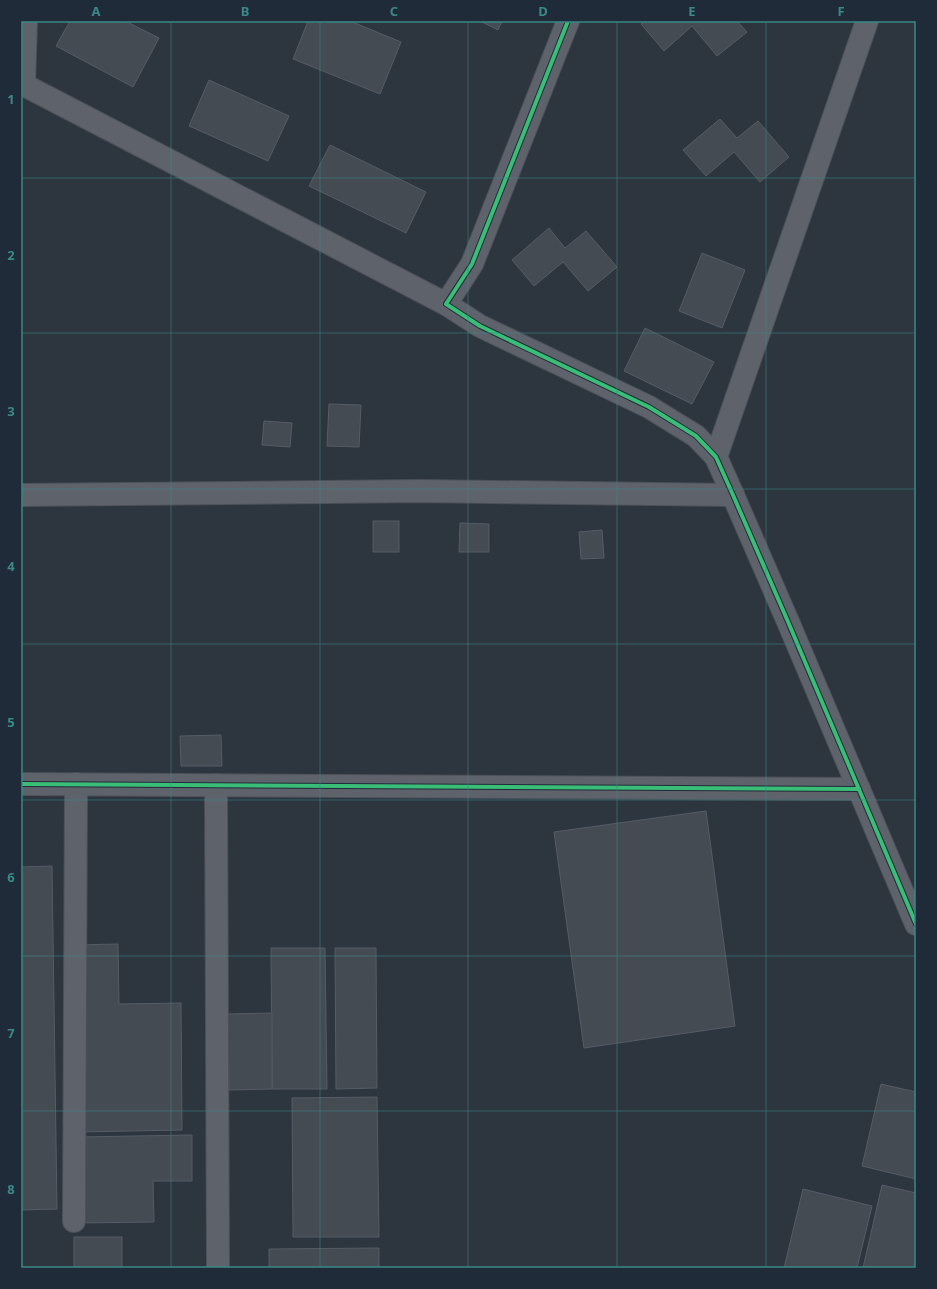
<svg xmlns="http://www.w3.org/2000/svg" width="937" height="1289" font-family="'Noto Sans',sans-serif">
  <style>
    .building { fill: #454b52; stroke: #565c65 }
    .lines { fill: none; stroke-linecap: round; stroke-linejoin: round }
    .minor-casing { stroke: #4c5158; stroke-width: 24 }
    .minor { stroke: #5e636b; stroke-width: 22 }
    .cycleway-casing { stroke: #202b3a; stroke-width: 6 }
    .cycleway { stroke: #3abd76; stroke-width: 4 }
    .grid { fill: none; stroke: #3a8986; stroke-width: 1; stroke-opacity: 0.55 }
    .neatline { fill: none; stroke: #3a8986; stroke-width: 1.5 }
    .grid-label { font-size: 13px; text-anchor: middle; font-weight: bold; fill: #3a8986 }
  </style>
  <rect width="100%" height="100%" fill="#2d353e"/>
  <g class="building">
    <polygon points="70,21 125,21 159,38 133,87 56,46"/>
    <polygon points="308,21 350,21 401,42 380,94 293,59"/>
    <polygon points="480,21 502,21 498,30"/>
    <polygon points="645,21 737,21 747,32 717,56 692,26 664,51 641,24"/>
    <polygon points="209,80 289,116 268,161 189,126"/>
    <polygon points="720,119 737,138 758,121 789,157 760,182 734,152 706,176 683,150"/>
    <polygon points="330,145 426,192 406,233 309,186"/>
    <polygon points="549,228 565,248 586,231 617,267 588,291 563,262 534,286 512,260"/>
    <polygon points="702,253 745,270 722,328 679,311"/>
    <polygon points="645,328 714,362 692,404 624,371"/>
    <polygon points="329,404 361,405 359,447 327,446"/>
    <polygon points="264,421 292,423 290,447 262,445"/>
    <rect x="373" y="521" width="26" height="31"/>
    <polygon points="460,523 489,524 489,552 459,552"/>
    <polygon points="602,530 604,558 581,559 579,532"/>
    <polygon points="221,735 222,766 181,766 180,736"/>
    <polygon points="706,811 735,1026 584,1048 554,832"/>
    <polygon points="52,866 57,1209 21,1210 21,867"/>
    <polygon points="118,944 119,1004 181,1003 182,1130 78,1132 75,945"/>
    <polygon points="271,948 325,948 327,1089 272,1089"/>
    <polygon points="335,948 376,948 377,1088 336,1089"/>
    <polygon points="272,1013 272,1089 229,1090 228,1014"/>
    <polygon points="881,1084 916,1092 916,1179 862,1166"/>
    <polygon points="377,1097 379,1237 293,1237 292,1098"/>
    <polygon points="192,1135 192,1181 153,1181 154,1222 79,1223 78,1137"/>
    <polygon points="882,1185 916,1193 916,1268 863,1268"/>
    <polygon points="803,1189 872,1206 857,1268 784,1268"/>
    <rect x="74" y="1237" width="48" height="31"/>
    <polygon points="379,1248 379,1268 269,1268 269,1249"/>
  </g>
  <g class="lines">
    <defs>
      <g id="minor">
        <polyline points="568,21 472,264 446,304 480,326 649,407 696,436 716,457 733,495 789,624 916,924"/>
        <polyline points="21,85 24,85 446,304"/>
        <polyline points="24,85 26,21"/>
        <polyline points="716,457 867,21"/>
        <polyline points="21,495 420,491 733,495"/>
        <polyline points="21,784 859,789"/>
        <polyline points="216,785 218,1268"/>
        <polyline points="74,1221 76,784"/>
      </g>
    </defs>
    <use href="#minor" class="minor-casing"/>
    <use href="#minor" class="minor"/>
    <defs>
      <g id="cycleway">
        <polyline points="568,21 472,264 446,304 480,326 649,407 696,436 716,457 733,495 789,624 916,924"/>
        <polyline points="21,784 859,789"/>
      </g>
    </defs>
    <use href="#cycleway" class="cycleway-casing"/>
    <use href="#cycleway" class="cycleway"/>
  </g>
  <path class="grid" d="M171 21V1268M320 21V1268M468 21V1268M617 21V1268M766 21V1268M21 178H916M21 333H916M21 489H916M21 644H916M21 800H916M21 956H916M21 1111H916"/>
  <rect width="937" height="1289" fill="none" stroke="#202b3a" stroke-width="44"/>
  <rect x="22" y="22" width="893" height="1245" class="neatline"/>
  <g class="grid-label">
    <text x="96" y="16">A</text>
    <text x="245" y="16">B</text>
    <text x="394" y="16">C</text>
    <text x="543" y="16">D</text>
    <text x="692" y="16">E</text>
    <text x="841" y="16">F</text>
    <text x="11" y="104">1</text>
    <text x="11" y="260">2</text>
    <text x="11" y="416">3</text>
    <text x="11" y="571">4</text>
    <text x="11" y="727">5</text>
    <text x="11" y="882">6</text>
    <text x="11" y="1038">7</text>
    <text x="11" y="1194">8</text>
  </g>
</svg>
